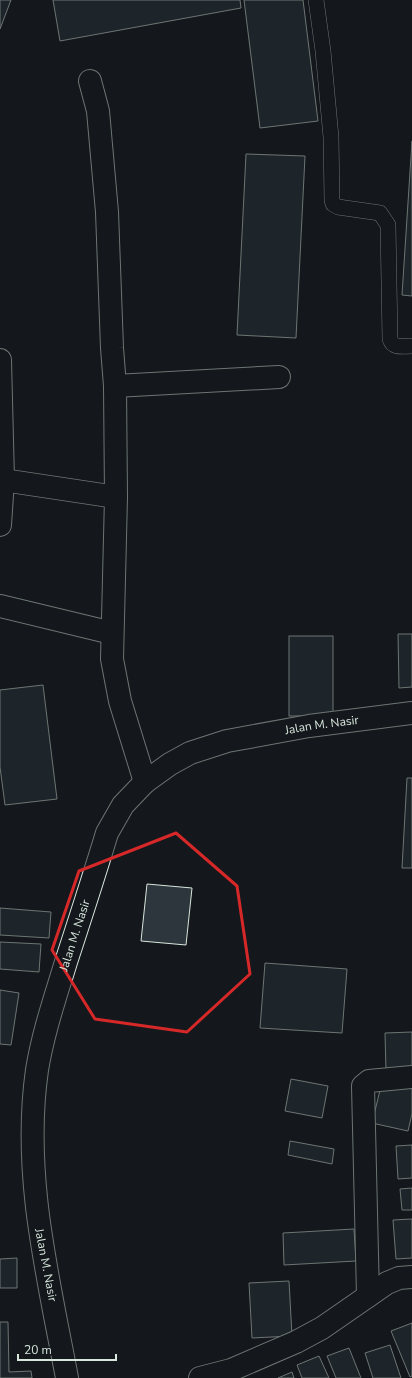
<svg xmlns="http://www.w3.org/2000/svg" width="412" height="1378" font-family="'Nunito Sans',sans-serif">
  <style>
    .building { fill: #2c363c; stroke: #d8e6dc }
    .lines { fill: none; stroke-linecap: round; stroke-linejoin: round }
    .lane-casing { stroke: #d8e6dc; stroke-width: 16 }
    .street-casing { stroke: #d8e6dc; stroke-width: 24 }
    .secondary-casing { stroke: #d8e6dc; stroke-width: 24 }
    .lane { stroke: #14181c; stroke-width: 15 }
    .street { stroke: #14181c; stroke-width: 22 }
    .secondary { stroke: #14181c; stroke-width: 22 }
    .marked { fill: none; stroke: #d62828; stroke-width: 3; stroke-linejoin: round }
    .labels { text-anchor: middle; dominant-baseline: central; stroke-width: 3; stroke-linejoin: round; paint-order: stroke }
    .street-label { font-size: 12px; fill: #d8e6dc; stroke: #14181c }
  </style>
  <rect width="100%" height="100%" fill="#14181c"/>
  <g class="building">
    <polygon points="0,0 11,0 0,29"/>
    <polygon points="53,0 240,0 241,8 60,41"/>
    <polygon points="244,0 303,0 318,121 260,128"/>
    <polygon points="412,141 412,296 402,295"/>
    <polygon points="246,154 305,156 296,338 237,335"/>
    <polygon points="398,634 412,634 412,687 399,688"/>
    <rect x="289" y="636" width="44" height="80"/>
    <polygon points="43,685 57,799 5,805 0,767 0,690"/>
    <polygon points="407,778 412,778 412,868 402,868"/>
    <polygon points="147,884 192,888 186,945 141,941"/>
    <polygon points="0,908 51,912 49,938 0,935"/>
    <polygon points="0,942 41,944 39,972 0,969"/>
    <polygon points="265,963 347,969 342,1033 260,1028"/>
    <polygon points="0,990 19,993 11,1045 0,1044"/>
    <polygon points="412,1032 412,1070 386,1071 385,1033"/>
    <polygon points="291,1079 328,1086 322,1118 285,1111"/>
    <polygon points="382,1082 412,1088 412,1114 408,1131 372,1123"/>
    <polygon points="290,1141 334,1149 332,1164 288,1155"/>
    <polygon points="412,1145 412,1178 398,1179 396,1146"/>
    <polygon points="412,1188 412,1210 402,1210 400,1189"/>
    <polygon points="412,1219 412,1258 396,1259 393,1220"/>
    <polygon points="354,1229 356,1261 284,1265 283,1233"/>
    <polygon points="17,1258 17,1288 0,1288 0,1259"/>
    <polygon points="289,1281 292,1336 252,1338 249,1283"/>
    <polygon points="0,1322 8,1322 9,1372 31,1371 32,1378 0,1378"/>
    <polygon points="412,1323 412,1376 410,1377 391,1331"/>
    <polygon points="390,1345 401,1378 373,1378 365,1353"/>
    <polygon points="349,1348 361,1378 336,1378 327,1356"/>
    <polygon points="319,1356 329,1378 302,1378 297,1365"/>
    <polygon points="292,1372 294,1378 278,1378"/>
  </g>
  <g class="lines">
    <defs>
      <path id="lane" d="M316 0 323 51 331 137 332 200 333 204 338 207 380 213 388 225 390 339C393 349 403 346 412 346"/>
      <g id="street">
        <polyline points="90,81 98,111 107,212 112,348 115,386 116,497 112,659 120,701 145,782"/>
        <polyline points="0,360 3,480 116,497"/>
        <polyline points="115,386 279,377"/>
        <polyline points="0,525 3,480"/>
        <polyline points="0,606 112,633"/>
        <polyline points="368,1296 363,1086 369,1081 412,1077"/>
        <polyline points="200,1378 231,1370 296,1342 322,1328 387,1283 399,1278 412,1277"/>
      </g>
      <g id="secondary">
        <path id="s1" d="M67 1378C48 1276 22 1174 37 1070 43 1033 55 998 66 962 80 919 94 876 107 833L123 805 145 782 170 764 190 753 227 741 309 726 412 713"/>
      </g>
    </defs>
    <use href="#lane" class="lane-casing"/>
    <use href="#street" class="street-casing"/>
    <use href="#secondary" class="secondary-casing"/>
    <use href="#lane" class="lane"/>
    <use href="#street" class="street"/>
    <use href="#secondary" class="secondary"/>
  </g>
  <path d="M0 0H412V1378H0ZM176 833 237 886 250 974 187 1032 95 1019 52 950 79 871Z" fill="#14181c" fill-opacity=".55" fill-rule="evenodd"/>
  <path class="marked" d="M176 833 237 886 250 974 187 1032 95 1019 52 950 79 871Z"/>
  <g class="labels">
    <g class="street-label">
      <text stroke="none"><textPath href="#s1" startOffset="811">Jalan M. Nasir</textPath></text>
      <text stroke="none"><textPath href="#s1" startOffset="451">Jalan M. Nasir</textPath></text>
      <text transform="translate(46 1265) rotate(79)">Jalan M. Nasir</text>
    </g>
  </g>
  <path d="M18 1354v6h98v-6" fill="none" stroke="#d8e6dc" stroke-width="2"/>
  <text x="24" y="1354" font-size="12" fill="#d8e6dc" stroke="#14181c" stroke-width="3" paint-order="stroke">20 m</text>
</svg>
